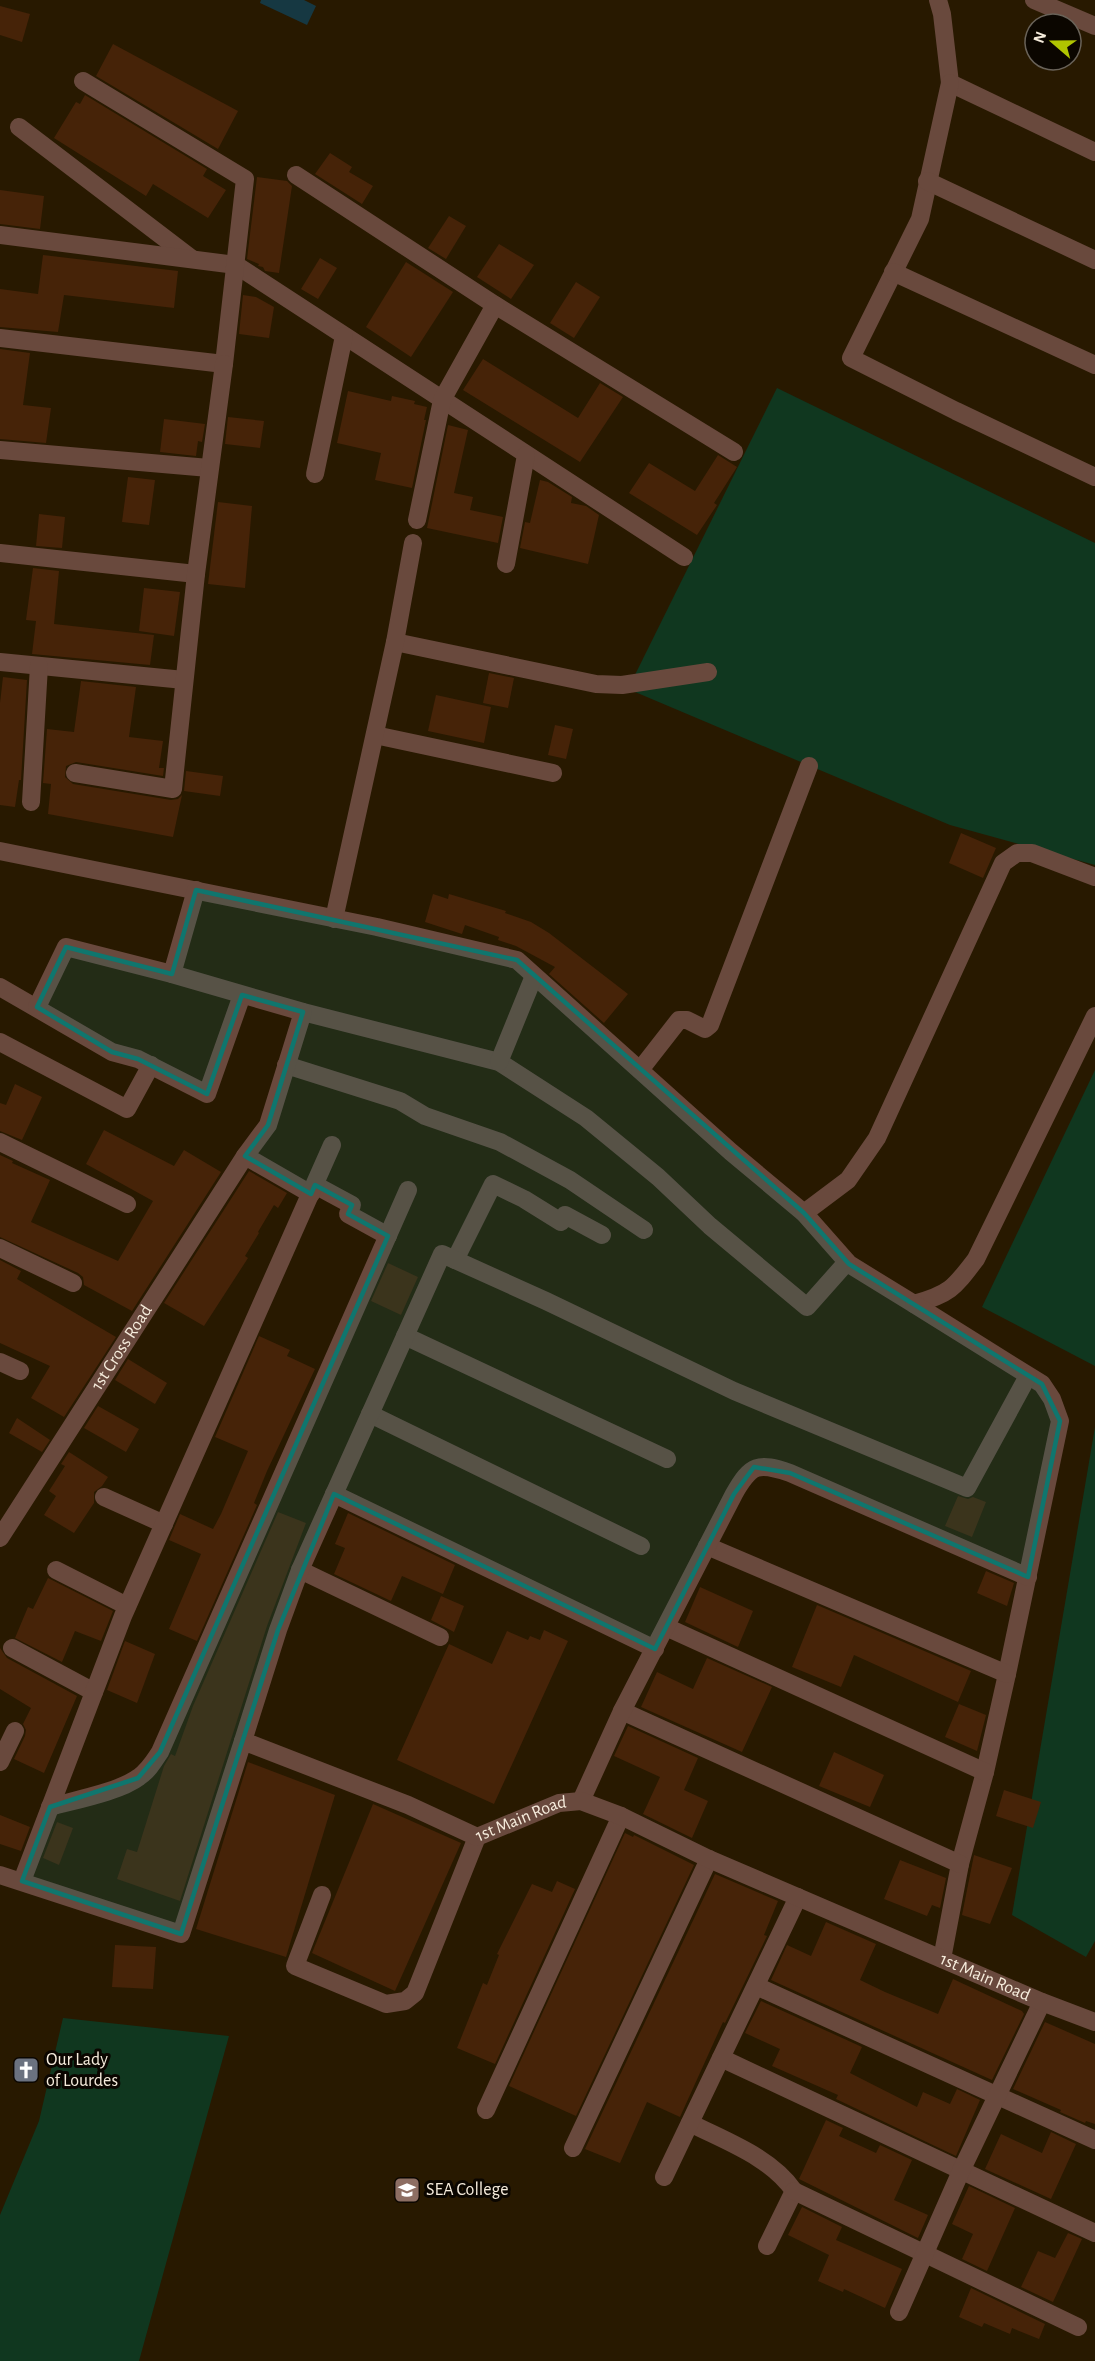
<svg xmlns="http://www.w3.org/2000/svg" width="1095" height="2361" font-family="'Alegreya Sans',sans-serif">
  <style>
    .green { fill: #10371f }
    .water { fill: #163842 }
    .building { fill: #462308 }
    .lines { fill: none; stroke-linecap: round; stroke-linejoin: round }
    .minor { stroke: #69493d; stroke-width: 18 }
    .tertiary { stroke: #69493d; stroke-width: 18 }
    .marked { fill: #0f766e; fill-opacity: 0.2; stroke: #0f766e; stroke-width: 4.5; stroke-linejoin: round }
    .labels { text-anchor: middle; dominant-baseline: central; stroke-width: 6; stroke-linejoin: round; paint-order: stroke }
    .street-label { font-size: 18px; fill: #f6ecdc; stroke: #0b0600 }
    .poi-label { font-size: 18px; fill: #f6ecdc; stroke: #0b0600; text-anchor: start }
  </style>
  <rect width="100%" height="100%" fill="#281900"/>
  <g class="green">
    <polygon points="777,388 1095,543 1095,865 950,825 628,689"/>
    <polygon points="1095,1070 1095,1366 982,1307"/>
    <polygon points="1095,1427 1095,1941 1086,1957 1012,1915"/>
    <polygon points="63,2018 229,2036 139,2361 0,2361 0,2215 39,2121"/>
  </g>
  <polygon class="water" points="261,0 304,0 316,6 307,25 260,3"/>
  <g class="building">
    <polygon points="0,6 30,14 22,42 0,35"/>
    <polygon points="113,44 238,111 218,149 96,76"/>
    <polygon points="85,95 207,169 203,176 226,190 208,218 153,184 146,196 54,138 76,102 80,104"/>
    <polygon points="330,153 352,167 349,172 373,186 362,204 315,174"/>
    <polygon points="257,177 287,181 292,186 279,273 265,271 263,267 258,266 259,264 247,259"/>
    <polygon points="0,190 44,196 40,229 0,224"/>
    <polygon points="449,216 466,226 446,259 428,248"/>
    <polygon points="499,244 534,265 511,299 477,277"/>
    <polygon points="43,255 178,271 174,308 64,295 58,332 0,327 0,289 38,294"/>
    <polygon points="320,258 337,268 318,299 301,289"/>
    <polygon points="406,262 453,292 411,357 366,327"/>
    <polygon points="576,282 600,297 574,338 550,323"/>
    <polygon points="243,295 256,297 274,307 269,338 239,334"/>
    <polygon points="0,349 30,353 23,405 51,408 46,443 0,439"/>
    <polygon points="483,359 578,418 600,383 623,397 580,462 463,390"/>
    <polygon points="348,391 391,401 392,396 415,401 414,404 427,407 424,420 426,420 412,488 375,480 381,453 337,443"/>
    <polygon points="228,417 264,421 260,448 225,444"/>
    <polygon points="164,419 205,424 202,442 198,441 196,456 160,452"/>
    <polygon points="448,425 468,430 454,493 473,497 470,510 503,517 498,543 427,528"/>
    <polygon points="718,455 737,467 714,503 717,505 697,535 629,493 649,463 695,491"/>
    <polygon points="128,477 155,480 149,525 122,522"/>
    <polygon points="540,480 548,482 572,497 571,503 586,506 599,515 588,564 520,548 525,522 530,523"/>
    <polygon points="218,502 252,506 245,588 208,584"/>
    <polygon points="39,514 65,517 62,548 36,546"/>
    <polygon points="33,568 59,571 54,624 154,635 150,665 32,654 36,621 26,620"/>
    <polygon points="144,588 180,592 174,636 139,631"/>
    <polygon points="489,673 514,678 508,708 483,703"/>
    <polygon points="3,677 27,680 21,780 19,780 15,807 0,805 0,703"/>
    <polygon points="81,681 136,687 129,737 163,741 159,768 164,768 163,776 76,762 66,766 65,777 73,784 171,800 178,799 182,795 173,837 48,814 51,784 43,783 47,729 74,732"/>
    <polygon points="436,695 491,707 484,743 428,731"/>
    <polygon points="555,725 573,729 566,759 548,755"/>
    <polygon points="186,771 223,776 220,796 184,791"/>
    <polygon points="961,833 996,848 983,878 949,863"/>
    <polygon points="433,894 448,899 449,894 506,911 505,913 531,922 549,933 628,994 604,1023 549,974 555,967 516,946 498,940 499,937 465,925 462,934 425,922"/>
    <polygon points="15,1084 42,1097 22,1140 0,1131 0,1103 6,1105"/>
    <polygon points="104,1130 174,1166 184,1150 221,1172 132,1311 84,1285 83,1277 78,1273 0,1237 0,1155 13,1161 12,1163 50,1180 31,1222 118,1261 153,1201 86,1164"/>
    <polygon points="249,1171 287,1193 278,1208 274,1205 258,1232 259,1233 245,1256 248,1258 204,1326 164,1303"/>
    <polygon points="0,1260 21,1271 17,1279 116,1337 64,1417 31,1398 50,1366 0,1343"/>
    <polygon points="388,1263 418,1277 401,1315 371,1301"/>
    <polygon points="259,1336 290,1350 287,1356 315,1369 267,1471 254,1503 257,1505 197,1641 169,1629 201,1554 169,1540 180,1514 213,1529 221,1514 248,1451 215,1437"/>
    <polygon points="128,1359 167,1383 155,1404 115,1380"/>
    <polygon points="98,1406 139,1429 126,1452 84,1428"/>
    <polygon points="17,1418 50,1440 42,1452 9,1433"/>
    <polygon points="69,1452 108,1477 102,1486 94,1492 94,1503 74,1533 44,1515 56,1496 49,1491 65,1466 61,1464"/>
    <polygon points="958,1496 968,1499 973,1497 986,1502 972,1537 945,1526"/>
    <polygon points="278,1512 306,1523 267,1626 180,1901 117,1879 127,1849 137,1852 164,1766 171,1754 175,1756 193,1706"/>
    <polygon points="348,1513 455,1565 443,1594 402,1576 391,1601 334,1574 345,1548 335,1544"/>
    <polygon points="986,1571 1014,1583 1007,1606 977,1593"/>
    <polygon points="48,1578 113,1611 101,1641 75,1631 62,1662 15,1638 28,1607 33,1609"/>
    <polygon points="700,1587 753,1611 738,1647 685,1622"/>
    <polygon points="441,1596 464,1606 454,1632 431,1620"/>
    <polygon points="817,1605 971,1671 958,1702 854,1655 841,1687 792,1667"/>
    <polygon points="544,1630 568,1641 494,1804 397,1760 449,1644 492,1664 507,1631 528,1640 530,1636 540,1640"/>
    <polygon points="125,1641 155,1654 137,1703 107,1690"/>
    <polygon points="0,1648 7,1658 77,1696 44,1773 14,1759 25,1736 26,1730 23,1724 31,1708 0,1689"/>
    <polygon points="707,1658 772,1687 742,1752 641,1707 657,1672 693,1689"/>
    <polygon points="959,1704 986,1715 977,1751 945,1737"/>
    <polygon points="628,1726 698,1758 684,1790 708,1801 692,1838 643,1814 660,1777 614,1756"/>
    <polygon points="834,1752 884,1775 870,1807 819,1786"/>
    <polygon points="248,1762 335,1795 286,1957 196,1929"/>
    <polygon points="1004,1790 1041,1802 1033,1828 996,1816"/>
    <polygon points="373,1804 461,1843 395,1991 312,1953"/>
    <polygon points="0,1815 30,1827 21,1851 0,1844"/>
    <polygon points="57,1822 73,1828 59,1865 43,1858"/>
    <polygon points="625,1833 633,1837 634,1835 694,1865 576,2116 509,2086"/>
    <polygon points="974,1855 1012,1868 990,1924 962,1915"/>
    <polygon points="900,1860 946,1878 940,1908 932,1905 927,1916 884,1899"/>
    <polygon points="715,1874 778,1901 764,1935 767,1936 725,2023 723,2022 680,2117 647,2102 620,2163 585,2149"/>
    <polygon points="557,1881 575,1889 495,2064 457,2048 483,1983 487,1985 499,1955 497,1954 532,1884 552,1892"/>
    <polygon points="826,1922 876,1944 860,1980 885,1992 938,2014 953,1979 1022,2011 1024,2014 992,2080 771,1980 787,1945 811,1956"/>
    <polygon points="115,1945 156,1947 153,1989 112,1987"/>
    <polygon points="761,2001 862,2047 850,2073 917,2107 923,2092 950,2104 957,2089 980,2100 956,2156 836,2099 838,2095 772,2066 780,2049 745,2033"/>
    <polygon points="1045,2022 1095,2044 1095,2124 1086,2121 1085,2123 1060,2112 1061,2110 1013,2089"/>
    <polygon points="826,2120 843,2128 839,2136 876,2153 880,2145 912,2160 894,2200 928,2215 918,2238 799,2179"/>
    <polygon points="1051,2132 1076,2144 1051,2199 985,2169 1001,2134 1042,2153"/>
    <polygon points="969,2186 1015,2208 987,2271 962,2259 973,2234 952,2224"/>
    <polygon points="802,2207 842,2227 836,2240 902,2269 885,2308 844,2289 843,2292 818,2281 829,2255 788,2235"/>
    <polygon points="1068,2233 1082,2239 1053,2302 1021,2287 1038,2251 1055,2258"/>
    <polygon points="971,2288 1045,2324 1039,2339 1012,2328 1010,2334 984,2323 982,2327 959,2317"/>
  </g>
  <g class="lines">
    <g class="minor">
      <polyline points="938,0 942,14 950,83 1095,152"/>
      <polyline points="1034,0 1095,26"/>
      <polyline points="950,83 920,219 851,358 956,411 1095,477"/>
      <polyline points="19,127 192,259"/>
      <polyline points="296,175 495,305 734,452"/>
      <polyline points="927,181 1095,260"/>
      <polyline points="0,235 236,265 684,557"/>
      <polyline points="893,272 1095,365"/>
      <polyline points="0,338 224,364 245,179 83,81"/>
      <polyline points="0,450 209,468"/>
      <polyline points="315,474 344,336"/>
      <polyline points="417,520 442,400 495,305"/>
      <polyline points="0,553 196,574"/>
      <polyline points="506,564 526,455"/>
      <polyline points="395,642 596,684 622,685 708,672"/>
      <polyline points="0,662 184,680"/>
      <polyline points="375,735 553,773"/>
      <polyline points="75,773 173,789 196,574 224,364"/>
      <polyline points="31,802 39,666"/>
      <path d="M0 851 377 927 517 960 731 1152 804 1213 849 1264 914 1304C950 1294 954 1288 976 1259L1095 1016"/>
      <polyline points="334,919 395,642 413,543"/>
      <polyline points="172,974 196,890"/>
      <polyline points="0,987 112,1052 138,1059 207,1094 242,995"/>
      <polyline points="37,1007 66,947 172,974 303,1012 499,1062 586,1118 658,1177 710,1226 807,1307 847,1262"/>
      <polyline points="0,1042 127,1109 151,1065"/>
      <polyline points="499,1062 534,976"/>
      <polyline points="286,1065 400,1101 425,1116 500,1142 570,1180 644,1230"/>
      <polyline points="640,1070 679,1020 687,1020 705,1029 710,1025 809,766"/>
      <polyline points="0,1142 127,1204"/>
      <polyline points="245,1156 311,1194"/>
      <polyline points="315,1185 352,1205 348,1214 388,1236"/>
      <polyline points="804,1213 848,1180 877,1138 1003,863 1017,853 1032,853 1095,877"/>
      <polyline points="0,1248 73,1283"/>
      <polyline points="455,1260 493,1184 524,1199 561,1222 565,1215 602,1235"/>
      <polyline points="914,1304 1042,1384 1052,1399 1060,1421 1007,1674 985,1772 960,1864 942,1959"/>
      <polyline points="405,1336 667,1459"/>
      <polyline points="0,1362 20,1371"/>
      <polyline points="370,1414 641,1546"/>
      <polyline points="334,1494 655,1649"/>
      <polyline points="104,1497 164,1524"/>
      <path id="s1" d="M0 1538 245 1156 268 1125 303 1012"/>
      <polyline points="707,1546 1007,1674"/>
      <polyline points="56,1570 127,1606"/>
      <polyline points="300,1570 440,1637"/>
      <polyline points="666,1627 985,1772"/>
      <polyline points="12,1648 94,1692"/>
      <polyline points="622,1711 960,1864"/>
      <polyline points="243,1741 278,1630 300,1570 442,1254 546,1301 734,1391 967,1488 1028,1376"/>
      <polyline points="0,1762 15,1731"/>
      <path d="M581 1801 622 1711 734 1494C751 1464 758 1462 790 1473L1028 1577"/>
      <path d="M50 1807C75 1800 119 1792 139 1777 149 1770 154 1761 160 1752L408 1190"/>
      <polyline points="22,1881 123,1616 332,1145"/>
      <polyline points="322,1895 295,1966 386,2004 405,2001 415,1993 477,1837"/>
      <polyline points="756,1986 1095,2140"/>
      <polyline points="721,2058 1095,2233"/>
      <polyline points="486,2110 621,1816"/>
      <path d="M690 2123C725 2141 771 2157 794 2191L767 2246"/>
      <polyline points="573,2148 709,1859"/>
      <polyline points="664,2177 798,1897"/>
      <polyline points="794,2191 1078,2327"/>
      <polyline points="899,2312 961,2171 1042,2002"/>
    </g>
    <path class="tertiary" id="s2" d="M0 1875 181 1934 243 1741 408 1805 477 1837 559 1803 581 1801 621 1816 709 1859 1042 2002 1095 2022"/>
  </g>
  <path class="marked" d="M196 890 517 960 804 1213 849 1264 1042 1384 1060 1421 1028 1577 790 1473 754 1467 734 1494 655 1649 334 1494 278 1630 181 1934 22 1881 50 1807 138 1778 160 1752 388 1236 348 1214 352 1205 315 1185 311 1194 245 1156 268 1125 303 1012 242 995 207 1094 138 1059 112 1052 37 1007 66 947 172 974Z"/>
  <defs>
    <symbol id="church-square" viewBox="-11 -11 22 22"><rect x="-9" y="-9" width="18" height="18" rx="4" fill="#6b7280" stroke="#0b0600"/><path d="M-1.2-6h2.4v3.5h3.3v2.4h-3.3V6h-2.4V-.1h-3.3v-2.4h3.3Z" fill="#fff"/></symbol>
    <symbol id="university-square" viewBox="-11 -11 22 22"><rect x="-9" y="-9" width="18" height="18" rx="4" fill="#8d6e63" stroke="#0b0600"/><path d="M0-5L7-2L0 1L-7-2ZM-4 1L0 2.5L4 1V4Q0 6-4 4Z" fill="#fff"/></symbol>
  </defs>
  <g fill-rule="evenodd">
    <use href="#church-square" x="11" y="2055" width="30" height="30"/>
    <use href="#university-square" x="392" y="2175" width="30" height="30"/>
  </g>
  <g class="labels">
    <g class="street-label">
      <text stroke="none"><textPath href="#s1" startOffset="226">1st Cross Road</textPath></text>
      <text stroke="none"><textPath href="#s2" startOffset="694">1st Main Road</textPath></text>
      <text stroke="none"><textPath href="#s2" startOffset="1198">1st Main Road</textPath></text>
    </g>
    <g class="poi-label">
      <text x="46" y="2060">Our Lady<tspan x="46" dy="21">of Lourdes</tspan></text>
      <text x="426" y="2190">SEA College</text>
    </g>
  </g>
  <g transform="translate(1053 42) rotate(290)"><circle r="28" fill="#0b0600" stroke="#696258" stroke-width="1.5"/>
  <path d="M0-4.5L10 22L0 15L-10 22Z" fill="#b0c501"/>
  <text y="-9" font-size="16" font-weight="bold" text-anchor="middle" fill="#f6ecdc">N</text>
  </g>
</svg>
